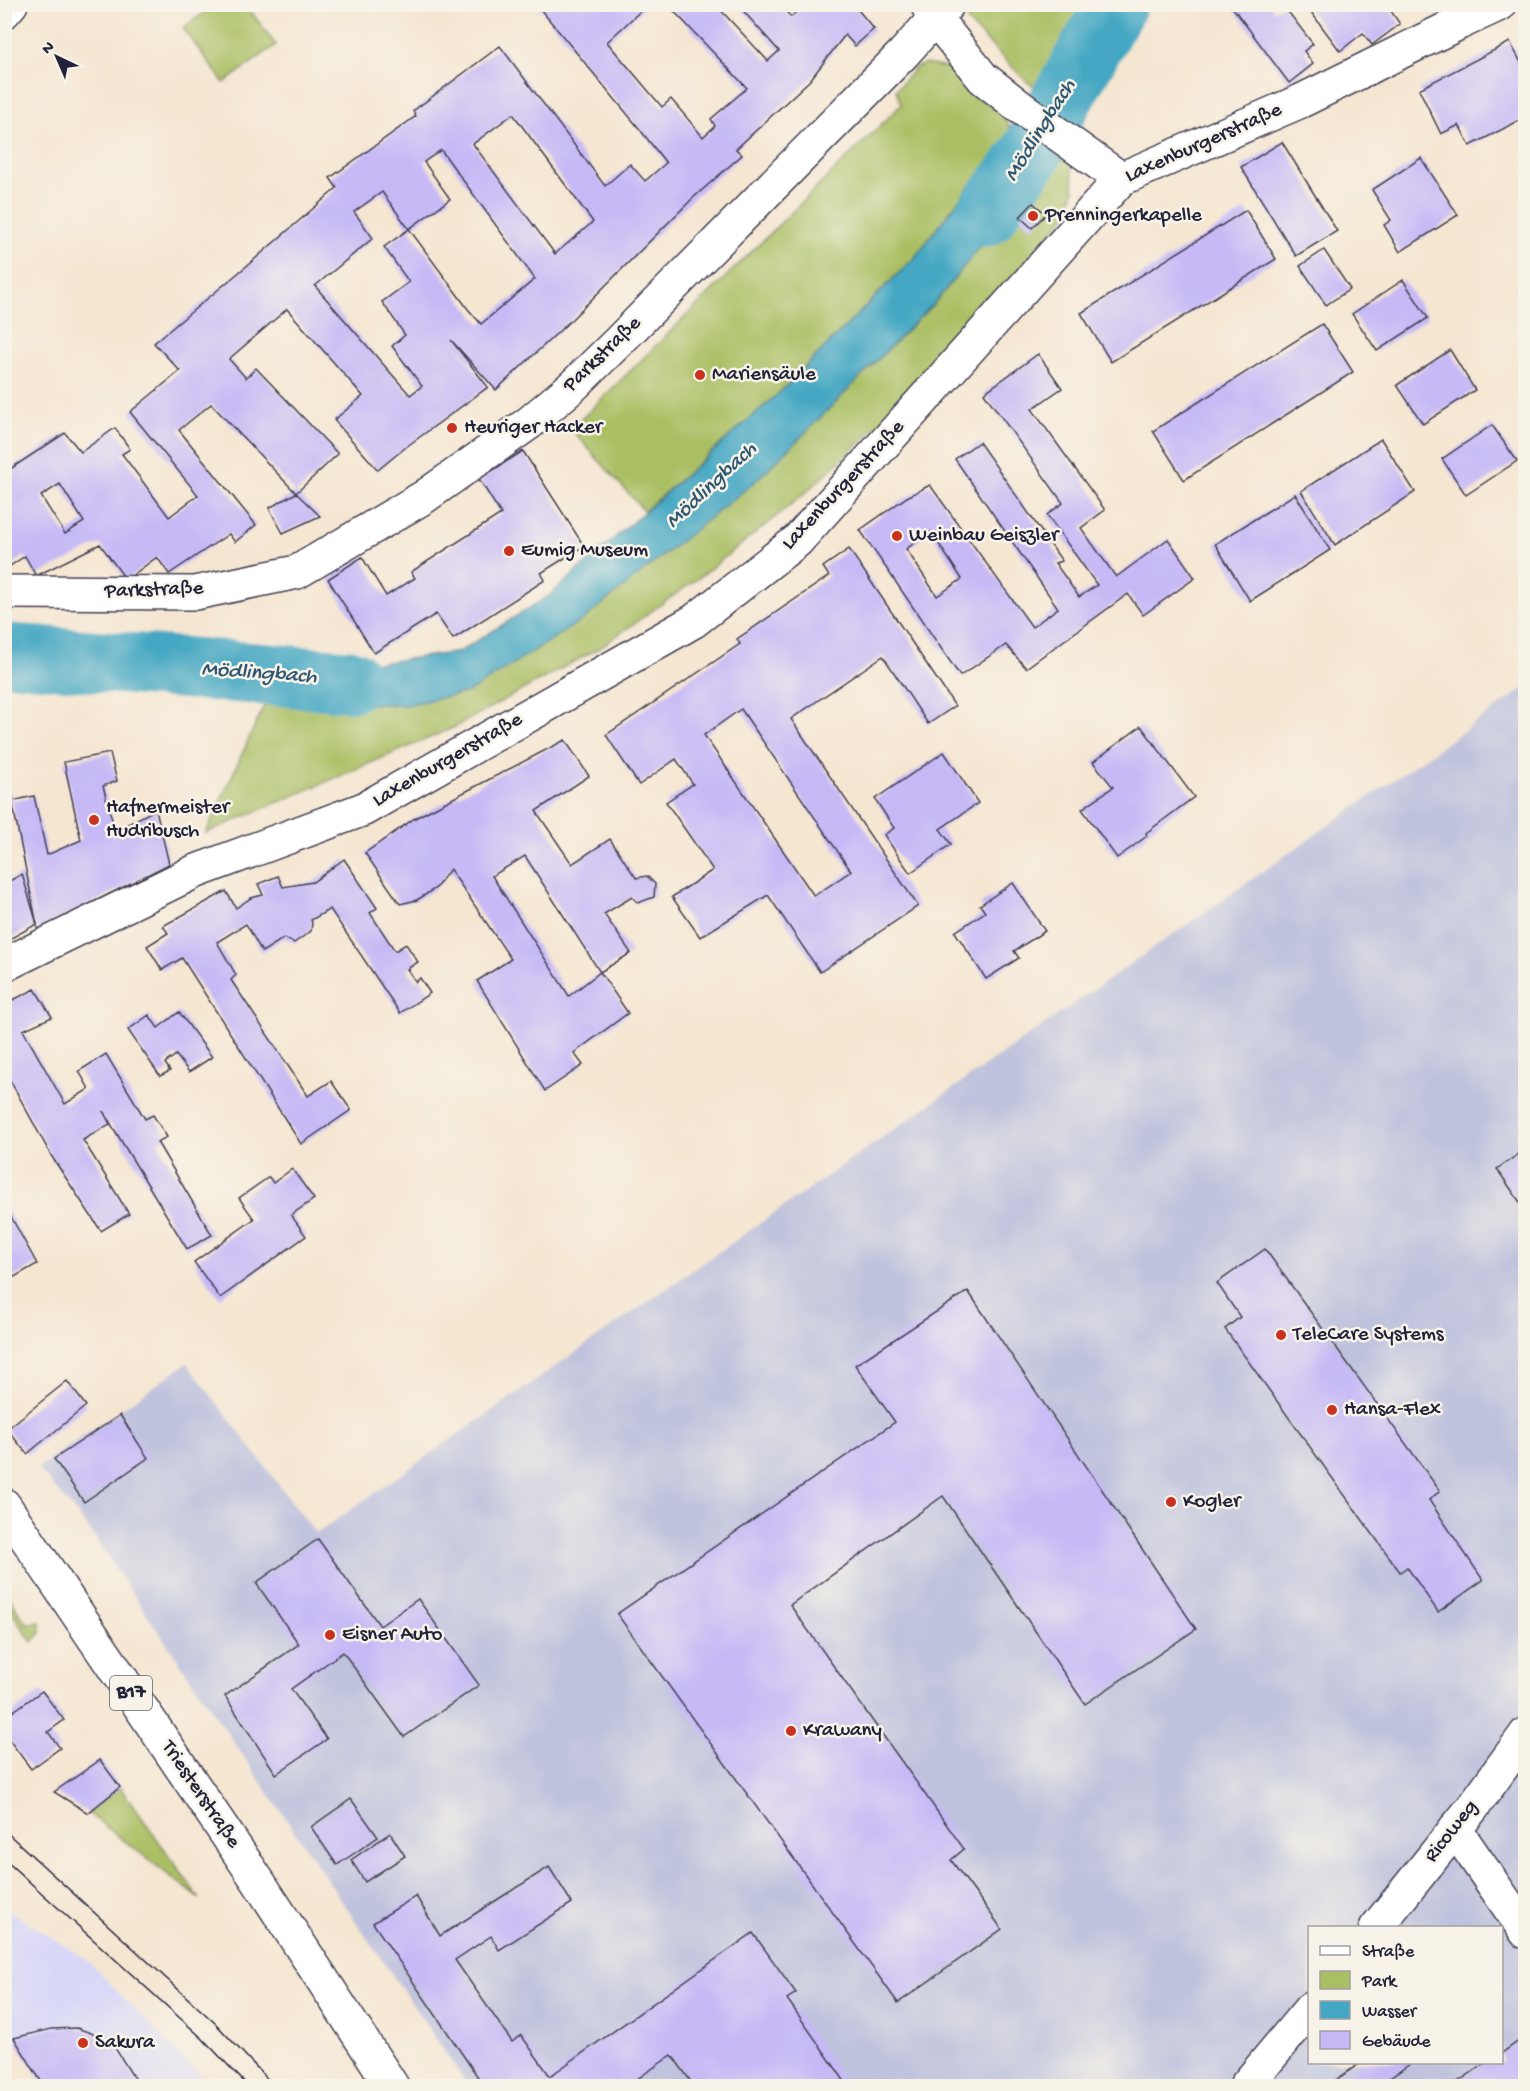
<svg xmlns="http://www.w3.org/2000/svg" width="1530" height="2091" font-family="'Gochi Hand',sans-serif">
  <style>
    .built { fill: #d8d7f8 }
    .industrial { fill: #bfc2dd; fill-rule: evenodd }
    .green { fill: #aabf63; stroke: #66704f; stroke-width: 1.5 }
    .water { fill: #44a7c3; stroke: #33647f; stroke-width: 1.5 }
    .pier { fill: #f5e6d1 }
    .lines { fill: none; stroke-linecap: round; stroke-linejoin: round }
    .river { stroke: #44a7c3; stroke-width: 62 }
    .building { fill: #c6b9f6; fill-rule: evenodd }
    .street-casing { stroke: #423f52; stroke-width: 36 }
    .primary-casing { stroke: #423f52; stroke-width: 36 }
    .street { stroke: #fff; stroke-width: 33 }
    .primary { stroke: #fff; stroke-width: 33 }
    .tram { stroke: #22223b; stroke-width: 1.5 }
    .poi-dot { fill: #c8321e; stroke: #f7f3e8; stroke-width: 2 }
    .labels { text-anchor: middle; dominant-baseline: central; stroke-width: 5; stroke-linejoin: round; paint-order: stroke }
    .shield { fill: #f7f3e8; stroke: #62616f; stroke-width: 1.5 }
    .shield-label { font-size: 20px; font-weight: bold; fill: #22223b }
    .street-label { font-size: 21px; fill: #22223b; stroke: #f7f3e8 }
    .poi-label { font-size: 21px; fill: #22223b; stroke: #f7f3e8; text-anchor: start }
    .water-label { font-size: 22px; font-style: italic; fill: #305771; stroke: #f7f3e8 }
  </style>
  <rect width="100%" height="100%" fill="#f7f3e8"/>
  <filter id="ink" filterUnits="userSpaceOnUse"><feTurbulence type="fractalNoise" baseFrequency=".0167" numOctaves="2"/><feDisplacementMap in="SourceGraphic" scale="12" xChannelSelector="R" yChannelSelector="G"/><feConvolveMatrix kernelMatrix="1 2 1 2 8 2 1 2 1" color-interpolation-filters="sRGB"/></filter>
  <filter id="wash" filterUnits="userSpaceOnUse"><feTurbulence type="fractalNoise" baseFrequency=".008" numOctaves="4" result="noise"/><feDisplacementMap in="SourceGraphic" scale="24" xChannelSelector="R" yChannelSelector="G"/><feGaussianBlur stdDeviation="1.35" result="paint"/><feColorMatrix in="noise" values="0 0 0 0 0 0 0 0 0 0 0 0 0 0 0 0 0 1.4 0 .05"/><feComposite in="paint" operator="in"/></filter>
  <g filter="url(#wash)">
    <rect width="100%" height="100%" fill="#f5e6d1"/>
    <polygon class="built" points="5,1908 87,1960 210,2086 44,2086 5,2023"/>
    <path class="industrial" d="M1525 688V2086H468L86 1525 38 1468 187 1363 316 1534ZM1310 1928H1502V2062H1310Z"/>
    <g class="green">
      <polygon points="216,4 246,5 276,45 224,83 183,28"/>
      <polygon points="967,5 967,4 1088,5 1041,91 1026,81 968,22"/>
      <polygon points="925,64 948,68 972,92 1003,116 1012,131 915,257 780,392 644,511 571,429 901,105 896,90 916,67"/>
      <polygon points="1050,158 1061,158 1071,165 1074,192 1065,217 903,403 803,495 700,577 599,648 455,727 206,833 268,697 302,701 406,705 673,545 751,485 796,442 938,299"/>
      <polygon points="5,1591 26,1623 40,1622 41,1633 32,1642 5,1602"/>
      <polygon points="120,1787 200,1899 88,1813"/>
    </g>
    <polygon class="water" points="1012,131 1050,158 938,299 796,442 751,485 584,619 469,692 406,705 302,701 268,697 266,650 306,652 378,663 459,652 550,595 780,392 915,257"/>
    <polygon class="pier" points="289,651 306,652 302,701 286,700"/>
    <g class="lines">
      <g class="river">
        <polyline points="985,216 1027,160 1116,4"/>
        <polyline points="4,654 351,681"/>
      </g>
    </g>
    <g id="blocks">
      <g class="building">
        <path d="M536 4H648L607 42 662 107 671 99 703 137 715 126 711 119 747 88 669 6 671 4H715L768 61 779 51 737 4H779L791 17 804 4H853L874 29 855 46 845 35 810 80 736 149 742 155 693 198 569 322 496 390 451 340 488 387 406 447 378 470 334 420 363 396 287 309 229 359 246 378 256 368 338 454 296 493 211 404 179 430 256 525 235 542 229 534 169 574 157 557 126 580 100 544 36 576 25 556 4 570V473L65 433 81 452 115 428 130 449 122 454 169 517 198 495 130 412 180 371 154 343 249 264 337 188 330 178 416 116 413 111 500 46 605 186 630 164 645 181 666 163 638 127ZM513 114 593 222 555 254 473 144ZM441 150 535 279 481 324 468 309 409 229 450 199 424 162ZM382 192 409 229 384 247 409 282 382 302 405 335 392 346 422 386 410 395 315 286 373 238 354 212ZM60 484 84 522 65 534 41 496Z"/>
        <polygon points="1230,4 1269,4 1274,11 1283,5 1313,44 1304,51 1313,64 1289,83"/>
        <polygon points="1305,4 1386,4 1400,24 1372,45 1363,33 1340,51"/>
        <polygon points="1510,42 1526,72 1526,117 1470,146 1459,125 1441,134 1419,89"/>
        <polygon points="1282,142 1337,231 1296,256 1241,167"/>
        <polygon points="1421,158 1458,215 1400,252 1384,225 1391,220 1372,190"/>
        <polygon points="1033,203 1046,214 1032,228 1020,217"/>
        <polygon points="1246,210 1276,259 1111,362 1081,313"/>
        <polygon points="1324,250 1350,289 1326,305 1300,266"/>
        <polygon points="1403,280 1428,318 1377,351 1352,314"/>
        <polygon points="1322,324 1353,372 1184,480 1153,431"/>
        <polygon points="1450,350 1475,390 1423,424 1397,385"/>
        <path d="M1038 354 1062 388 1032 409 1105 510 1081 528 1116 577 1168 539 1195 578 1143 615 1128 594 1026 668 1006 645 960 676 860 530 907 497 930 485 1032 627 1058 608 955 459 979 442 1062 561 1055 563 1079 597 1097 585 1047 515 1063 503 984 393ZM931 532 962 579 937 596 906 549Z"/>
        <polygon points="1492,425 1517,461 1466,495 1442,459"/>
        <polygon points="1381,439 1415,492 1335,545 1301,491"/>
        <polygon points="523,451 584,546 541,573 545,580 453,639 436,614 374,653 328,579 362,557 386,596 415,578 411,572 501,514 479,479"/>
        <polygon points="296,493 320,516 283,533 269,508"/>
        <polygon points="1295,494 1330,550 1250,601 1215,544"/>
        <path d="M849 549 955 706 928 724 883 656 791 719 918 906 820 972 768 895 700 937 672 897 713 870 666 802 693 784 676 759 639 785 606 735 740 644 737 639 829 576 823 567ZM741 709 851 871 814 896 704 735Z"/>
        <polygon points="1141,726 1194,797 1146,833 1147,836 1117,858 1082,809 1113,787 1093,762"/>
        <path d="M565 740 589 776 536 811 572 864 610 839 636 878 647 876 655 884 654 897 638 903 632 897 604 914 631 953 600 972 628 1013 574 1053 583 1065 545 1091 477 981 511 959 450 869 436 888 417 900 400 904 365 853 415 818ZM525 856 600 972 569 996 492 876Z"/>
        <polygon points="944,752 978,803 940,829 951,844 910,873 884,835 894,828 875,799"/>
        <polygon points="110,753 117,781 103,786 115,831 156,809 169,864 38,930 12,801 34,796 47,855 81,840 64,762"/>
        <polygon points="4,770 12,801 4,803"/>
        <polygon points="344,859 377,908 370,913 395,951 406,944 418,962 407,969 416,982 420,978 430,993 400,1013 330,909 311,920 312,923 311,931 294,943 284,938 262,952 246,924 217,942 236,975 231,980 308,1096 331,1081 351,1110 301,1144 182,958 162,970 147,946 168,933 163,926 226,891 236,908 251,898 263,895 258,884 278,876 283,887 313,882"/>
        <polygon points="22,874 37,924 4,942 4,884"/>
        <polygon points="1013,883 1045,931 1014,951 1019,958 986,979 955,932 985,912 980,905"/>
        <polygon points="35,989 52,1017 23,1030 65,1104 89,1089 79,1071 106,1054 145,1119 153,1115 167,1137 157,1142 212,1235 187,1249 103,1111 110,1124 83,1140 129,1214 101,1231 52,1157 4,1069 4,995 8,993 11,1001"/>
        <polygon points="179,1012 212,1057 189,1072 176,1055 165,1063 170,1071 160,1076 128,1030 149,1015 158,1028"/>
        <polygon points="1526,1149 1526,1211 1497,1169"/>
        <polygon points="292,1169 314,1199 291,1215 306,1236 220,1298 194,1262 254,1219 239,1198 269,1177 273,1183"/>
        <polygon points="4,1204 37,1264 4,1283"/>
        <polygon points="1265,1249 1440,1491 1429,1500 1483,1580 1438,1612 1407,1567 1400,1572 1225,1329 1240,1317 1217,1283"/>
        <polygon points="968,1291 1196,1629 1085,1704 943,1496 790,1605 964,1849 951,1860 1002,1929 898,2003 617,1614 895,1422 855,1365"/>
        <polygon points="67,1381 86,1406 27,1454 7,1429"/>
        <polygon points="120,1415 148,1458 84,1502 54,1459"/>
        <polygon points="318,1539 380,1626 418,1599 479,1685 404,1737 343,1652 291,1689 327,1739 276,1774 225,1696 299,1644 256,1583"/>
        <polygon points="42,1691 64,1720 48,1732 60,1748 31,1769 4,1733 4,1718"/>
        <polygon points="100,1760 120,1787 88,1813 54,1792"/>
        <polygon points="351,1799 378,1837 337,1865 311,1827"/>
        <polygon points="390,1833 405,1856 365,1882 351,1860"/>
        <polygon points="549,1867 572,1903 499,1950 491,1936 455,1960 512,2042 521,2035 550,2076 753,1933 796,1993 787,1999 848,2086 694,2086 672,2055 627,2086 484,2086 373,1923 416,1896 440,1936"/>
        <polygon points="77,2028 110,2040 139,2086 44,2086 14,2038 51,2029"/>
        <polygon points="1523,2038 1526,2042 1526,2086 1452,2086 1487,2062 1502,2062 1502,2053"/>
        <polygon points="1362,2062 1413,2062 1378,2086 1327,2086"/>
      </g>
    </g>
  </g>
  <g filter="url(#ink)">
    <use href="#blocks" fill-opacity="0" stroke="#423f52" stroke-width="1.5"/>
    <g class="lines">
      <defs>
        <g id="street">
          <polyline points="927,4 935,18 983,78 1020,107 1121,179"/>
          <polyline points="4,12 11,4"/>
          <polyline points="4,592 195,593 297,572 424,497 529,423 572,387 618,342 903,54 948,4"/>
          <polyline points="4,965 194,872 364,809 694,621 797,541 1121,179 1301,101 1459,23 1500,4"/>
          <polyline points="1455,1829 1526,1932"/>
          <polyline points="1376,1928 1473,1807 1526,1734"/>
          <polyline points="1246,2086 1310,2009"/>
        </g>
        <polyline id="primary" points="4,1505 258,1881 392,2086"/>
      </defs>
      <use href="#street" class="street-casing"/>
      <use href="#primary" class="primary-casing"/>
      <use href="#street" class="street"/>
      <use href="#primary" class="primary"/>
      <g class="tram">
        <polyline points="4,1830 215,2023 274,2086"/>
        <polyline points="4,1859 202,2038 248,2086"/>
      </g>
    </g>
  </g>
  <g class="poi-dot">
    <circle cx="1033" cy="216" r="6"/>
    <circle cx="700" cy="375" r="6"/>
    <circle cx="452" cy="428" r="6"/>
    <circle cx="897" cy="536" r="6"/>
    <circle cx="509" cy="551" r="6"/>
    <circle cx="94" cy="820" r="6"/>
    <circle cx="1281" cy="1335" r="6"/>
    <circle cx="1332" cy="1410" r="6"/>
    <circle cx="1171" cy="1502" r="6"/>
    <circle cx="330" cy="1635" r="6"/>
    <circle cx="791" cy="1731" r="6"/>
    <circle cx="83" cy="2043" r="6"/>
  </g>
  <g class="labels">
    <rect class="shield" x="110" y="1676" width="42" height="34" rx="4.5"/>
    <g class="shield-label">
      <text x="131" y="1693">B17</text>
    </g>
    <g class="street-label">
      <text transform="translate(1204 144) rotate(-24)">Laxenburgerstraße</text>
      <text transform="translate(603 355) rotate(-44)">Parkstraße</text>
      <text transform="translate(844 486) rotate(-47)">Laxenburgerstraße</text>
      <text transform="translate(154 591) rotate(-2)">Parkstraße</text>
      <text transform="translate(448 761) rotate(-30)">Laxenburgerstraße</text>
      <text transform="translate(200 1795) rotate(56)">Triesterstraße</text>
      <text transform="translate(1452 1832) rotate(-52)">Ricoweg</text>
    </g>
    <g class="poi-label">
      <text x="1045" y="216">Prenningerkapelle</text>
      <text x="712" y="375">Mariensäule</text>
      <text x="464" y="428">Heuriger Hacker</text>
      <text x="909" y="536">Weinbau Geiszler</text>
      <text x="521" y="551">Eumig Museum</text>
      <text x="106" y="808">Hafnermeister<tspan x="106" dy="24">Hudribusch</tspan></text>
      <text x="1293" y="1335">TeleCare Systems</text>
      <text x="1344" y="1410">Hansa-Flex</text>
      <text x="1183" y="1502">Kogler</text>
      <text x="342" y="1635">Eisner Auto</text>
      <text x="803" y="1731">Krawany</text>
      <text x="95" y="2043">Sakura</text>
    </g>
    <g class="water-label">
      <text transform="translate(1041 131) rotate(-58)">Mödlingbach</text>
      <text transform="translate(712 486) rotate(-43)">Mödlingbach</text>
      <text transform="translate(259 674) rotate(4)">Mödlingbach</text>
    </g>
  </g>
  <rect width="1530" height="2091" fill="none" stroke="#f7f3e8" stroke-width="24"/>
  <rect x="1308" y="1926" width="195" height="138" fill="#f7f3e8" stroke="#a29fa3" stroke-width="1.5"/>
  <rect x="1320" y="1946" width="30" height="9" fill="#ffffff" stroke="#a29fa3" stroke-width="1.5"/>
  <text x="1362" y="1956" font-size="18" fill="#22223b">Straße</text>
  <rect x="1320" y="1971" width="30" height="18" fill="#aabf63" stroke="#a29fa3" stroke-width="1.5"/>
  <text x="1362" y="1986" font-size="18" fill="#22223b">Park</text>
  <rect x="1320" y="2001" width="30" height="18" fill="#44a7c3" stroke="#a29fa3" stroke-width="1.5"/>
  <text x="1362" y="2016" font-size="18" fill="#22223b">Wasser</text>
  <rect x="1320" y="2031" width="30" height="18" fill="#c6b9f6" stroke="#a29fa3" stroke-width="1.5"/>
  <text x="1362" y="2046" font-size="18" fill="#22223b">Gebäude</text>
  <g transform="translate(57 57) rotate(316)" stroke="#f7f3e8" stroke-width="4.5" paint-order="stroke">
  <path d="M0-4.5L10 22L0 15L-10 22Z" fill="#22223b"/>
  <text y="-9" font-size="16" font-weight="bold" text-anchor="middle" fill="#22223b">N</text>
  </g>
</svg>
